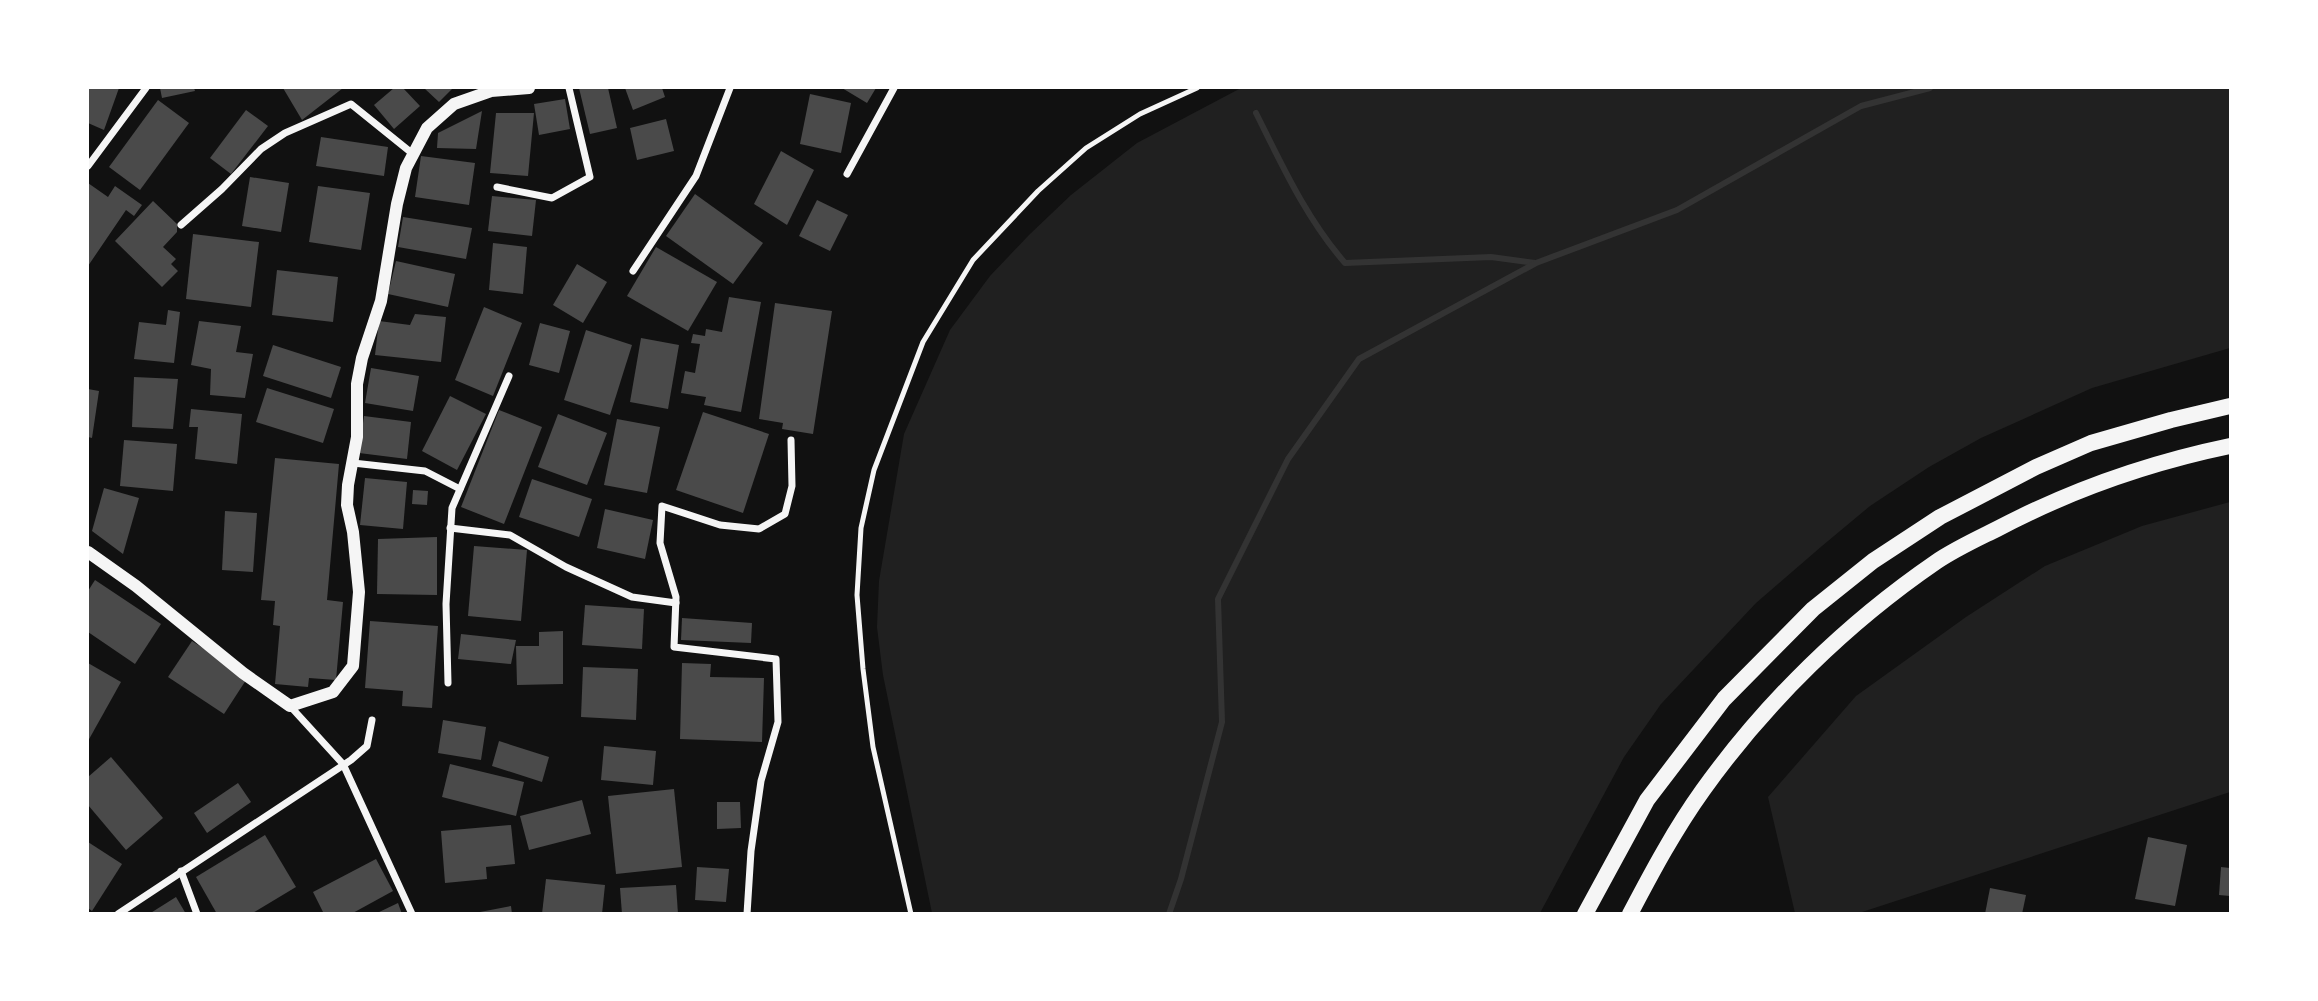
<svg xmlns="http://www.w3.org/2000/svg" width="2318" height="1001" font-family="'Fira Sans Condensed',sans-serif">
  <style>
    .green { fill: #202020 }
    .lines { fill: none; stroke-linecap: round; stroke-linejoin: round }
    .stream { stroke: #333; stroke-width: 6 }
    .building { fill: #4a4a4a }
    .service { stroke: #f5f5f5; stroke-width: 5 }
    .minor { stroke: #f5f5f5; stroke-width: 7 }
    .tertiary { stroke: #f5f5f5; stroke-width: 12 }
    .trunk { stroke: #f5f5f5; stroke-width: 16 }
  </style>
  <rect width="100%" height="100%" fill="#111"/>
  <g class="green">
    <polygon points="1241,88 2230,88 2230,348 2092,388 1981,438 1929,467 1870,506 1822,546 1756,603 1661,704 1624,757 1540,913 932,913 883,675 877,627 879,581 904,434 950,330 990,276 1029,235 1071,195 1137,143"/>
    <polygon points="2230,502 2230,792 1859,913 1795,913 1768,797 1856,696 1966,617 2045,566 2142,526"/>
  </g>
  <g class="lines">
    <g class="stream">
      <path d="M1256 113C1282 165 1306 218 1345 263L1491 257 1535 263"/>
      <polyline points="1169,914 1181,879 1222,722 1218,599 1288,459 1359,359 1536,263 1677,210 1861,106 1930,88"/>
    </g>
  </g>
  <g class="building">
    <polygon points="88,88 119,88 104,130 88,123"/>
    <polygon points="160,88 194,88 195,91 162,98"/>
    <polygon points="283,88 343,88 302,120"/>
    <polygon points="394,88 403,88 420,106 394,129 374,105"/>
    <polygon points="424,88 453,88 439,102"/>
    <polygon points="579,88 608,88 617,128 590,134"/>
    <polygon points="625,88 662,88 665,97 633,110"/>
    <polygon points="842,88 876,88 867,103"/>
    <polygon points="810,94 851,103 841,153 800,144"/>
    <polygon points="565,99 570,129 539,135 534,104"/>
    <polygon points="158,100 189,123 140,190 109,167"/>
    <polygon points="246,110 268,126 231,174 210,158"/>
    <polygon points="482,111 476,149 437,148 438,133"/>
    <polygon points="496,113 534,113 528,176 490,173"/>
    <polygon points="666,119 674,151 637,160 630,128"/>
    <polygon points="321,137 388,147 384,176 316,166"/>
    <polygon points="781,151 814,170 787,225 754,204"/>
    <polygon points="421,156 475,163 469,205 415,197"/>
    <polygon points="250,177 289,183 281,232 242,226"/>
    <polygon points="88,183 108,197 115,186 142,205 134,216 126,210 88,266"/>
    <polygon points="318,186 370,193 361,250 309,242"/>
    <polygon points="695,194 763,243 733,284 666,236"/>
    <polygon points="492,196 536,200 532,236 488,231"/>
    <polygon points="817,200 848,215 830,251 799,236"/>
    <polygon points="153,201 177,224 177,232 163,247 176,259 171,264 178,271 162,287 115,241"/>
    <polygon points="403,217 472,228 466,259 398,247"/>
    <polygon points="193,234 259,242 251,307 186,299"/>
    <polygon points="493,243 527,247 523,294 489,290"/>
    <polygon points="656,247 717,282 688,331 627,296"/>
    <polygon points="396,261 455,274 448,307 388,294"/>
    <polygon points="577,264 607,282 583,323 553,305"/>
    <polygon points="277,270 338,277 333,322 272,315"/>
    <polygon points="729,297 761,302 741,412 704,405 706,397 681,393 685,371 695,373 700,344 691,343 693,334 705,336 706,329 722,332"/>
    <polygon points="775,303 832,311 813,434 782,429 783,423 759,419"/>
    <polygon points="484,307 522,323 493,396 455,380"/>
    <polygon points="168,310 180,312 174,363 134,359 139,322 166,325"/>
    <polygon points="415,314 446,317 441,362 375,355 379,321 410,325"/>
    <polygon points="199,321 241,326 236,352 253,354 245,398 210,395 211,369 191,365"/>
    <polygon points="540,323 570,331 559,373 529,365"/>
    <polygon points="586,330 632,345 610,415 564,400"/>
    <polygon points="641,338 679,345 668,409 630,402"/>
    <polygon points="273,345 341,367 331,398 263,376"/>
    <polygon points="371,368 419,376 413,411 365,403"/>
    <polygon points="134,377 178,379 173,429 132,427"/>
    <polygon points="267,388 334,409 323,443 256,422"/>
    <polygon points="88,389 99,391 92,438 88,437"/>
    <polygon points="450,396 486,414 457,470 422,451"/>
    <polygon points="191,409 242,414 237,464 195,459 198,427 189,427"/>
    <polygon points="499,410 542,427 504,524 461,507"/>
    <polygon points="703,412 769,434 743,513 676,490"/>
    <polygon points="558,414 607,433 587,485 538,467"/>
    <polygon points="364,416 411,422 407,459 359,453"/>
    <polygon points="617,419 660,427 647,493 604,485"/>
    <polygon points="124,440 177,444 173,491 120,486"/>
    <polygon points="275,458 339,464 327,600 343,602 336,680 309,678 308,687 275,684 280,626 273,625 275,601 261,600"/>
    <polygon points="365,478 407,482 403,529 360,525"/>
    <polygon points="532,479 592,499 579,537 519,517"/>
    <polygon points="104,488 139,498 123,554 92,531"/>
    <polygon points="413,490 428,491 427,505 412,504"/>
    <polygon points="605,509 653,520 645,559 597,548"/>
    <polygon points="225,511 257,513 253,572 222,570"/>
    <polygon points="437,537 437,595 377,594 378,539"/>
    <polygon points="474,546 527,550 521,621 468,616"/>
    <polygon points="95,580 161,624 135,664 88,632 88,591"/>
    <polygon points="585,605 644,609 642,649 582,645"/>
    <polygon points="682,618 752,623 751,643 681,640"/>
    <polygon points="370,621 438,626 432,708 402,706 403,691 365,688"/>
    <polygon points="563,631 563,684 517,685 516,646 539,646 539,632"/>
    <polygon points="461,634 516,640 511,664 458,659"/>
    <polygon points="192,641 248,677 224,714 168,677"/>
    <polygon points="88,663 121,682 88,741"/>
    <polygon points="682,663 711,664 710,677 764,678 762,742 680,739"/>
    <polygon points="583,667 638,669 636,720 581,717"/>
    <polygon points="443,720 486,727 481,760 438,753"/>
    <polygon points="499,741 549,757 542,782 492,766"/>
    <polygon points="604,746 656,751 653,785 601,780"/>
    <polygon points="111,757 163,818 126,850 88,805 88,777"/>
    <polygon points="450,764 524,782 516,816 442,797"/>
    <polygon points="238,783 251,802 207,833 194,813"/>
    <polygon points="674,789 682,867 616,874 608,796"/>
    <polygon points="582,800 591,834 529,850 520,816"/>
    <polygon points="717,802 740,802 741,828 717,829"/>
    <polygon points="511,825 515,864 486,867 487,879 445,883 441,831"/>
    <polygon points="265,835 296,887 251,914 217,914 196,877"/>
    <polygon points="2148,837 2187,845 2175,906 2135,899"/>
    <polygon points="88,842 122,864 92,911 88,908"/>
    <polygon points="376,859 393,891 351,914 324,914 313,892"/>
    <polygon points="697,867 729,869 726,902 695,900"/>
    <polygon points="2221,867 2230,868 2230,896 2219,895"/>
    <polygon points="546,879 605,885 602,914 542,914"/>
    <polygon points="676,885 678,914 622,914 620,888"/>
    <polygon points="1990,888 2026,895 2022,914 1985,914"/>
    <polygon points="176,897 186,914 149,914"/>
    <polygon points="398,903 402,914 375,914"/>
    <polygon points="511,906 512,914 480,914 480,912"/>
  </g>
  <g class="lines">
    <polyline class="service" points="911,914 873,747 863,669 857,595 861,528 874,470 923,342 973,260 1038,191 1086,148 1140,114 1197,88"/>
    <g class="minor">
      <polyline points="88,166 146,88"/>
      <polyline points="847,174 894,88"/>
      <polyline points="497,187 552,198 590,177 569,88"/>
      <polyline points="181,225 222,189 261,149 285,133 351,104 413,154"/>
      <polyline points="633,271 696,176 730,88"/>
      <polyline points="353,463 425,471 460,489"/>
      <polyline points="450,528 510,535 566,567 632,597 676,603"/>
      <polyline points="448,683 446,604 452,508 509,376"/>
      <polyline points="290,706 343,764 412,914"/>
      <polyline points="181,871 197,914"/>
      <polyline points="118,914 351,760 367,746 372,720"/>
      <polyline points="747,914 751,851 761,781 778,722 776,659 674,647 676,597 660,543 662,506 720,525 759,529 785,514 792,486 791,440"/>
    </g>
    <polyline class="tertiary" points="88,552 136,586 243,673 290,706 333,692 353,666 359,592 353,532 347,505 348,485 357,437 357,384 362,358 381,301 397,204 406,168 427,128 454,104 491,91 529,88"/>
    <g class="trunk">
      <polyline points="1585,914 1647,800 1724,699 1813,609 1873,561 1940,517 2036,467 2091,443 2171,420 2230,406"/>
      <path d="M1630 914C1652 872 1675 829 1703 790 1766 702 1847 623 1936 562 1955 549 1977 539 1997 529 2071 490 2148 463 2230 446"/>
    </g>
  </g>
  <rect width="2318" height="1001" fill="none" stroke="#ffffff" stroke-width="178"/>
</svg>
